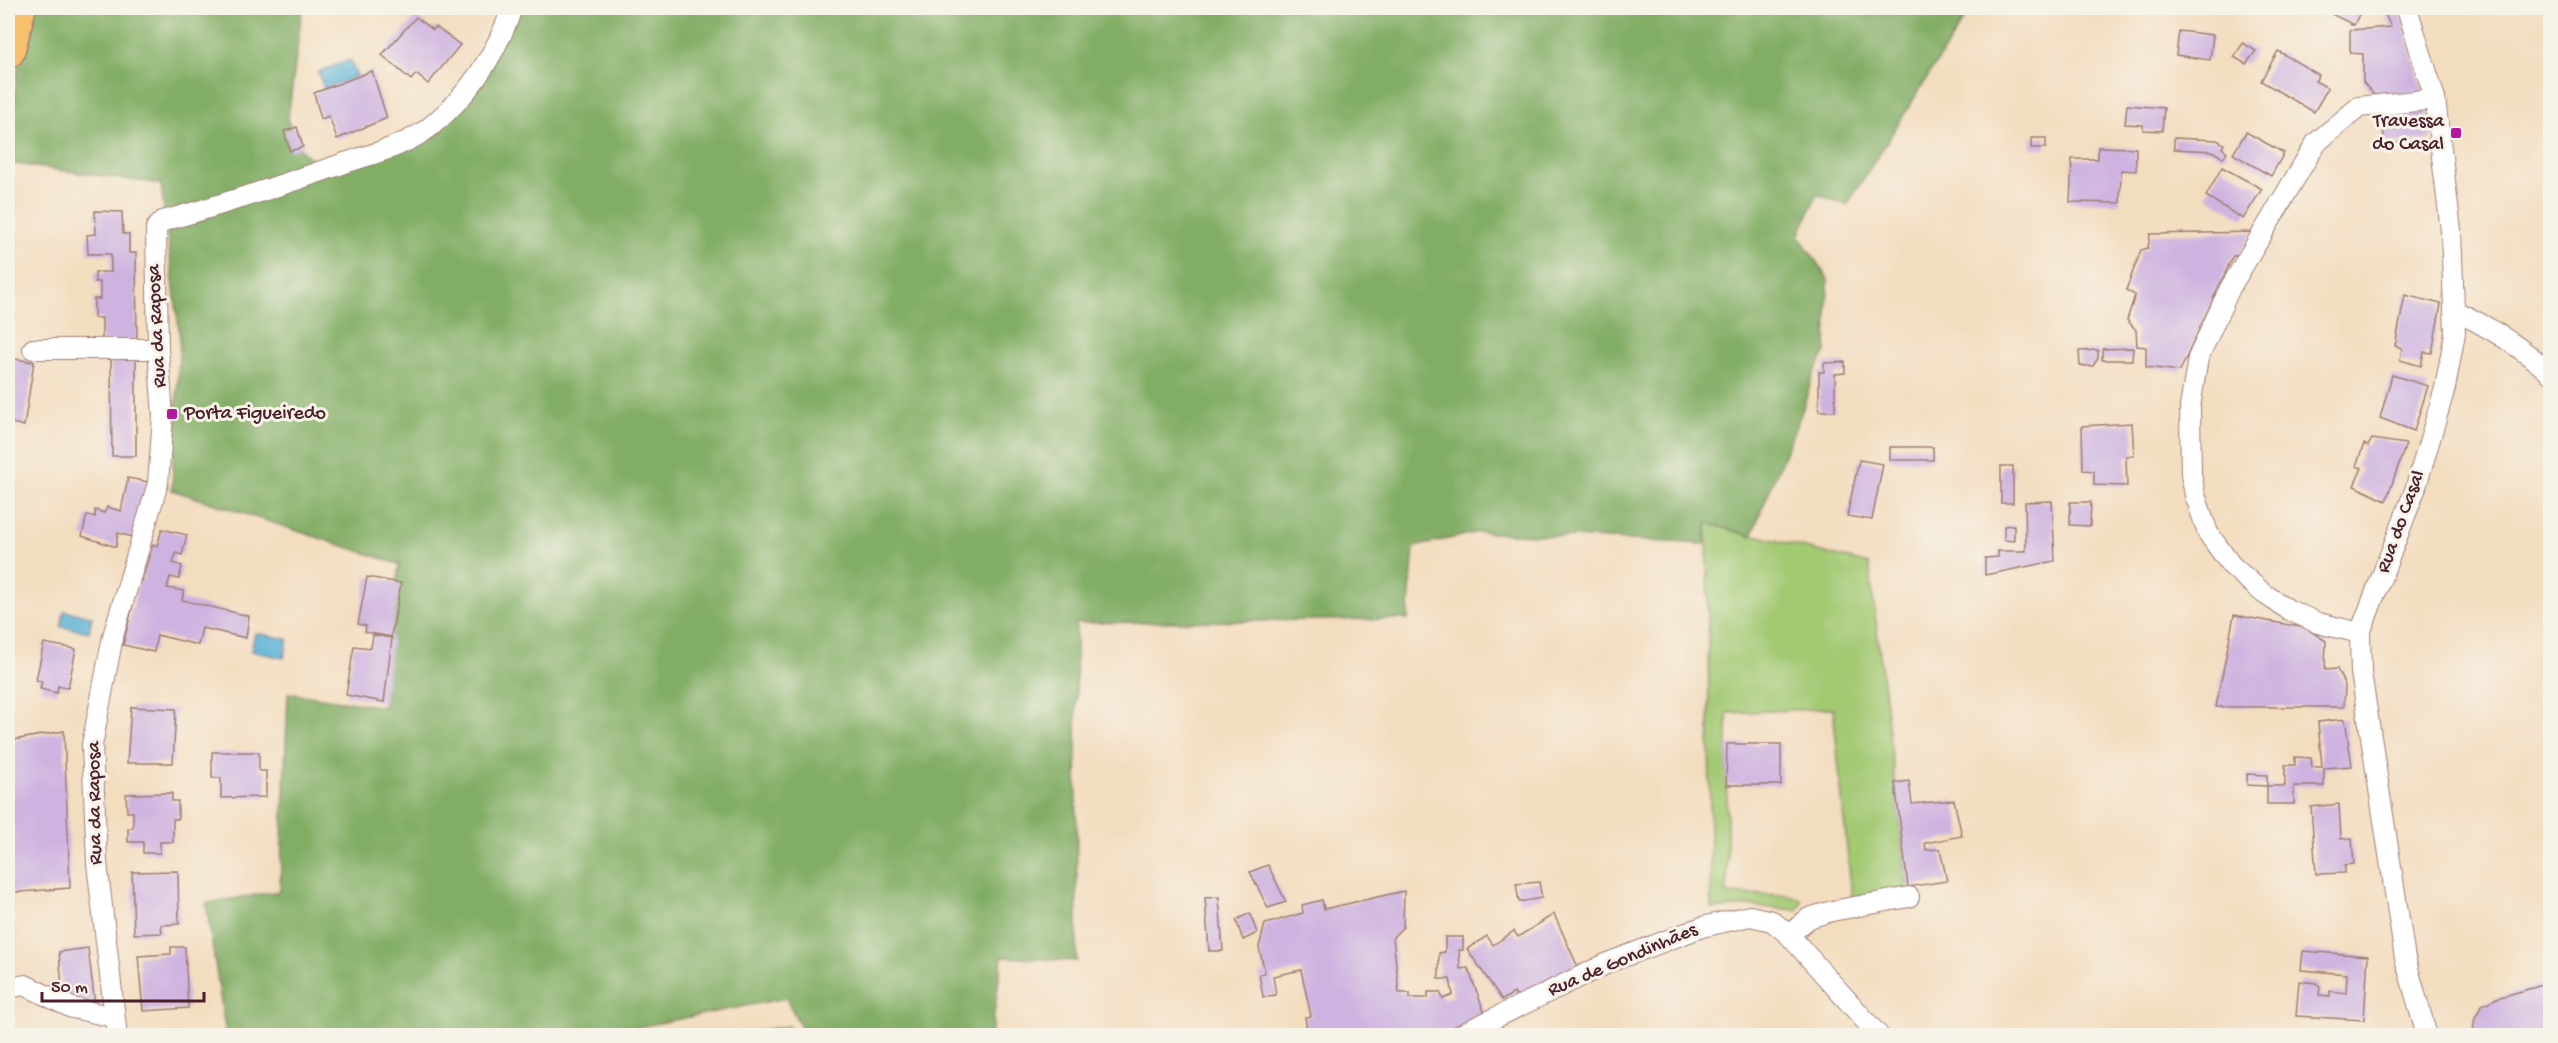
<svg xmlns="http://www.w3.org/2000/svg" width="2558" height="1043" font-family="'Gochi Hand',sans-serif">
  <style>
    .green { fill: #a3c973; stroke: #76744f; stroke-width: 1.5 }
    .forest { fill: #82ad65; stroke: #666648; stroke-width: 1.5 }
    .water { fill: #57b1d5; stroke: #506880; stroke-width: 1.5 }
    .building { fill: #ceb3e0 }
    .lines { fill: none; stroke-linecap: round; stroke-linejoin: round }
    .street-casing { stroke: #9e7e75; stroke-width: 22 }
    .highway-casing { stroke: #9e7e75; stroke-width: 36 }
    .street { stroke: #fff; stroke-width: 20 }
    .highway { stroke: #f7c06c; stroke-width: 33 }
    .poi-dot { fill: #b5179e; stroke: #f7f3e8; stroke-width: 2 }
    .labels { text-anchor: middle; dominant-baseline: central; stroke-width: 6; stroke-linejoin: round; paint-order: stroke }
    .poi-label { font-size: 20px; fill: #4a1f2b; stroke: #f7f3e8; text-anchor: end }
    .street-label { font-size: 20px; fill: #4a1f2b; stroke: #f7f3e8 }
  </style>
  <rect width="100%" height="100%" fill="#f7f3e8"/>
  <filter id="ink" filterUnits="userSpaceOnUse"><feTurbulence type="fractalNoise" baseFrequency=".0167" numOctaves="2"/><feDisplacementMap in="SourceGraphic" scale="12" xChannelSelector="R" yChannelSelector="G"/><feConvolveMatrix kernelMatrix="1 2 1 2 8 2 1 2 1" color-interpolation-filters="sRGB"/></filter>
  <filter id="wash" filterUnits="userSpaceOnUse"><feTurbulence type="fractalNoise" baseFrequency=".008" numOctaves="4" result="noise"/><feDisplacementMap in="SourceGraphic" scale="24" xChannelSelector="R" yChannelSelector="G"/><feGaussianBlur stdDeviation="1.35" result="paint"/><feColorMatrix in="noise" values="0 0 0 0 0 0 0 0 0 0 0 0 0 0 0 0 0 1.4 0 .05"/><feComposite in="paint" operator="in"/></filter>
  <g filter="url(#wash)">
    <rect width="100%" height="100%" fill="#f3ddbf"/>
    <g class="green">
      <polygon points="1707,523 1869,564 1908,891 1852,899 1833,708 1727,713 1727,894 1789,895 1802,900 1798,910 1750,906 1711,909"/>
      <polygon points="788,1026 793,1035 744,1035 744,1033"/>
    </g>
    <polygon class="forest" points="33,8 294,8 302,10 288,118 294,145 324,168 390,148 468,98 516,8 1971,8 1847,205 1817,194 1799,236 1828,279 1826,351 1814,373 1802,411 1751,536 1707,523 1705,544 1478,532 1414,547 1408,619 1076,623 1077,961 1002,957 991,1035 805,1035 786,998 598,1035 226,1035 206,903 280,891 288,693 383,707 399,564 172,490 180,338 161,184 8,163 19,54"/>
    <g class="water">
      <polygon points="350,60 357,76 324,89 318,72"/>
      <polygon points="64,611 92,616 89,632 61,627"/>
      <polygon points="255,633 288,639 284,658 251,651"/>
    </g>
    <g id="blocks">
      <g class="building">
        <polygon points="2324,8 2362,8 2354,25 2323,10"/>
        <polygon points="2382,8 2399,8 2424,94 2374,95 2363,82 2363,54 2350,53 2350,30 2391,27"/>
        <polygon points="416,17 433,30 436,27 460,45 428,84 416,74 411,80 382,55"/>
        <polygon points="2179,31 2213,35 2210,60 2176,55"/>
        <polygon points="2243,43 2256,51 2246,64 2234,57"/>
        <polygon points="2278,51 2319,75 2315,81 2328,88 2314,112 2261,81"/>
        <polygon points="372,71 387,118 337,139 329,116 321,119 314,93"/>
        <polygon points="2127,105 2164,108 2162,131 2143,130 2143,125 2125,124"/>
        <polygon points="2425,107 2431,139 2385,144 2381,113"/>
        <polygon points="297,127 303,147 290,151 284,131"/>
        <polygon points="2246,132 2284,153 2271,176 2233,154"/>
        <rect x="2031" y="138" width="15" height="10"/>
        <polygon points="2174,138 2217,140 2224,144 2222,148 2227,152 2223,158 2212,151 2174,149"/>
        <polygon points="2098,147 2136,148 2136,171 2121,170 2120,203 2070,202 2072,159 2098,159"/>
        <polygon points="2222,167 2262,189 2243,219 2206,196"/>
        <polygon points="95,211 122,212 123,234 129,234 129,253 136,253 137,341 102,341 102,318 94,318 94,299 100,299 100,282 95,282 95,272 111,272 111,254 88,254 87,235 96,234"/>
        <polygon points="2253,232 2238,256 2233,256 2180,371 2146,367 2146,347 2137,346 2136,330 2127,320 2135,295 2126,290 2141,250 2148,248 2150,234"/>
        <polygon points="2405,295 2441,304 2432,353 2424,352 2421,366 2400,360 2402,348 2395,346"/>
        <polygon points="2133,348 2132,360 2102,360 2102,349"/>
        <polygon points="2098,350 2098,358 2093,366 2080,366 2079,351"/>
        <polygon points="111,357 136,357 136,456 112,456"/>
        <polygon points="8,358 34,362 24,426 8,422"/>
        <polygon points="1845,362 1845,373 1835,374 1835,411 1819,411 1819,372 1824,372 1824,363"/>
        <polygon points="2392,375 2428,386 2414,431 2380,418"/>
        <polygon points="2132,423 2134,456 2126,456 2127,486 2094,485 2094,471 2083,470 2082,426"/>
        <polygon points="2372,439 2406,444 2386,501 2354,486 2362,468 2356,466 2364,444 2368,446"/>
        <rect x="1890" y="447" width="43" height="13"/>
        <polygon points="1859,460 1883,464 1872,520 1847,516"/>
        <rect x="2001" y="466" width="12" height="37"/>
        <polygon points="128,478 149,482 133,537 118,533 116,547 82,536 87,515 95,517 95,510 104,513 107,507 121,511"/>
        <polygon points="2052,501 2055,561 1985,575 1985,558 1998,557 1998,551 2026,551 2025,502"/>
        <polygon points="2070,502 2091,502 2090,526 2070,525"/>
        <polygon points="2014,525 2014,541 2004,540 2004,526"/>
        <polygon points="162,529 187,535 182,555 176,553 173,563 182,566 179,579 170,577 167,588 184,591 182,600 249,616 246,638 202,628 198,645 157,635 154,652 123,645 139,580 142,581 153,544 157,546"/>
        <polygon points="367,577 401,583 391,637 365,632 366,626 358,624"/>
        <polygon points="2234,615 2306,628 2326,641 2325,670 2337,669 2345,686 2344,707 2216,707"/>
        <polygon points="373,635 392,638 384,702 346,695 354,646 371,648"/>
        <polygon points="44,643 76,649 68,688 58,686 57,693 40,689 42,681 36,680"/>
        <polygon points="131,707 176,709 173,763 127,763"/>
        <polygon points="2345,719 2352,766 2324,768 2324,786 2294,786 2294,804 2267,804 2267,786 2285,786 2285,765 2295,765 2295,757 2311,758 2312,767 2322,767 2318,722"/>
        <polygon points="64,731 70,888 8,893 8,741"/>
        <polygon points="1727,744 1781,744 1781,785 1726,785"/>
        <polygon points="212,752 259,752 259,771 266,771 266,797 221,798 221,778 212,778"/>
        <polygon points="2247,774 2267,775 2267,786 2247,785"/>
        <polygon points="1909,781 1912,804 1954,800 1962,836 1925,843 1926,850 1940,849 1947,881 1908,887 1895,783"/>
        <polygon points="172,793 172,801 178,801 178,819 173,819 173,842 160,842 160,853 143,853 143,842 128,842 128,828 133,828 133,812 127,812 126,794"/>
        <polygon points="2339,804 2341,839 2352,838 2354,864 2345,865 2345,873 2316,874 2311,807"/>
        <polygon points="1268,865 1286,902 1268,908 1250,872"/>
        <polygon points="178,871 179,924 161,925 162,933 134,934 132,872"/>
        <polygon points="1539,882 1542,898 1519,902 1516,884"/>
        <polygon points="1404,891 1403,927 1393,937 1399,993 1410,993 1410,998 1428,998 1428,992 1440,992 1443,999 1453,995 1450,979 1439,979 1439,953 1445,952 1445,937 1463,937 1463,950 1459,950 1460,969 1468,968 1485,1014 1450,1036 1410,1036 1410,1031 1401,1033 1403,1036 1308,1036 1305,1017 1311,1016 1301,970 1273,976 1276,995 1263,997 1259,974 1265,973 1259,947 1265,924 1303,913 1302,905 1322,900 1324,909"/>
        <polygon points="1219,897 1223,951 1209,951 1205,898"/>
        <polygon points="1250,913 1257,933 1243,940 1236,920"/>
        <polygon points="1554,914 1577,965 1573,970 1519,1001 1514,993 1502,1000 1467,949 1487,936 1493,945 1514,931 1518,937"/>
        <polygon points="171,947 185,947 188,1008 143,1011 138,956 171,954"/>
        <polygon points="88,948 95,1004 63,999 59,952"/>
        <polygon points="2303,951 2368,956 2364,1020 2296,1016 2299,981 2316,983 2320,988 2319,995 2330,996 2330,991 2346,993 2347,974 2301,970"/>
        <polygon points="2550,983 2550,1036 2476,1036 2473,1031 2475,1018 2482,1005 2497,998"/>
      </g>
    </g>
  </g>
  <g filter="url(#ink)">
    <use href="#blocks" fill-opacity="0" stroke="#9e7e75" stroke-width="1.5"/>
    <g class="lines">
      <defs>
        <g id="street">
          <polyline points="2407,8 2435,99 2451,231 2455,333 2445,388 2415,490 2360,633 2361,672 2405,958 2427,1036"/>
          <path d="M2455 311C2490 327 2521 347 2550 373"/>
          <polyline points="33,349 158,349"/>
          <polyline points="2360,633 2318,623 2289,610 2263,593 2231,565 2208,533 2195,495 2191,474 2190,407 2198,358 2230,288 2316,143 2359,107 2435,99"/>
          <polyline points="1789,935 1809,918 1832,911 1909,897"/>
          <polyline points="8,988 25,985 72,1008 114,1017"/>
          <path d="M117 1036 97 863 92 745 113 636 158 483 163 416 158 349 156 228 163 221C224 205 282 185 342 164 371 154 406 146 430 127 469 95 496 55 512 8"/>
          <polyline points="1458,1036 1610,962 1702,927 1750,916 1772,921 1789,935 1879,1036"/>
        </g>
        <polyline id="highway" points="8,51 19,8"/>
      </defs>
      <use href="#street" class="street-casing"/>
      <use href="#highway" class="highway-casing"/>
      <use href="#street" class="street"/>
      <use href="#highway" class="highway"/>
    </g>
  </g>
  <g class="poi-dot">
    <rect x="2450" y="127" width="12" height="12" rx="3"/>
    <rect x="166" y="408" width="12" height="12" rx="3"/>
  </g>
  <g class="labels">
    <g class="poi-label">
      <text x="2444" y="122">Travessa<tspan x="2444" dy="23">do Casal</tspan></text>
      <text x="184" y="414" text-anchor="start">Porta Figueiredo</text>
    </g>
    <g class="street-label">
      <text transform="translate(158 326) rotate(-93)">Rua da Raposa</text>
      <text transform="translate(2402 522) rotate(-70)">Rua do Casal</text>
      <text transform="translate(96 803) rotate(-91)">Rua da Raposa</text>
      <text transform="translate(1623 961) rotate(-23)">Rua de Gondinhães</text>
    </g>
  </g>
  <rect width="2558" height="1043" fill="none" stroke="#f7f3e8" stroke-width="30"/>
  <path d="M42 992v9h162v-9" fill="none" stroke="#4a1f2b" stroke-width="3"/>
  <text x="51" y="992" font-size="18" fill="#4a1f2b" stroke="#f7f3e8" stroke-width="4.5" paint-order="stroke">50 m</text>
</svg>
